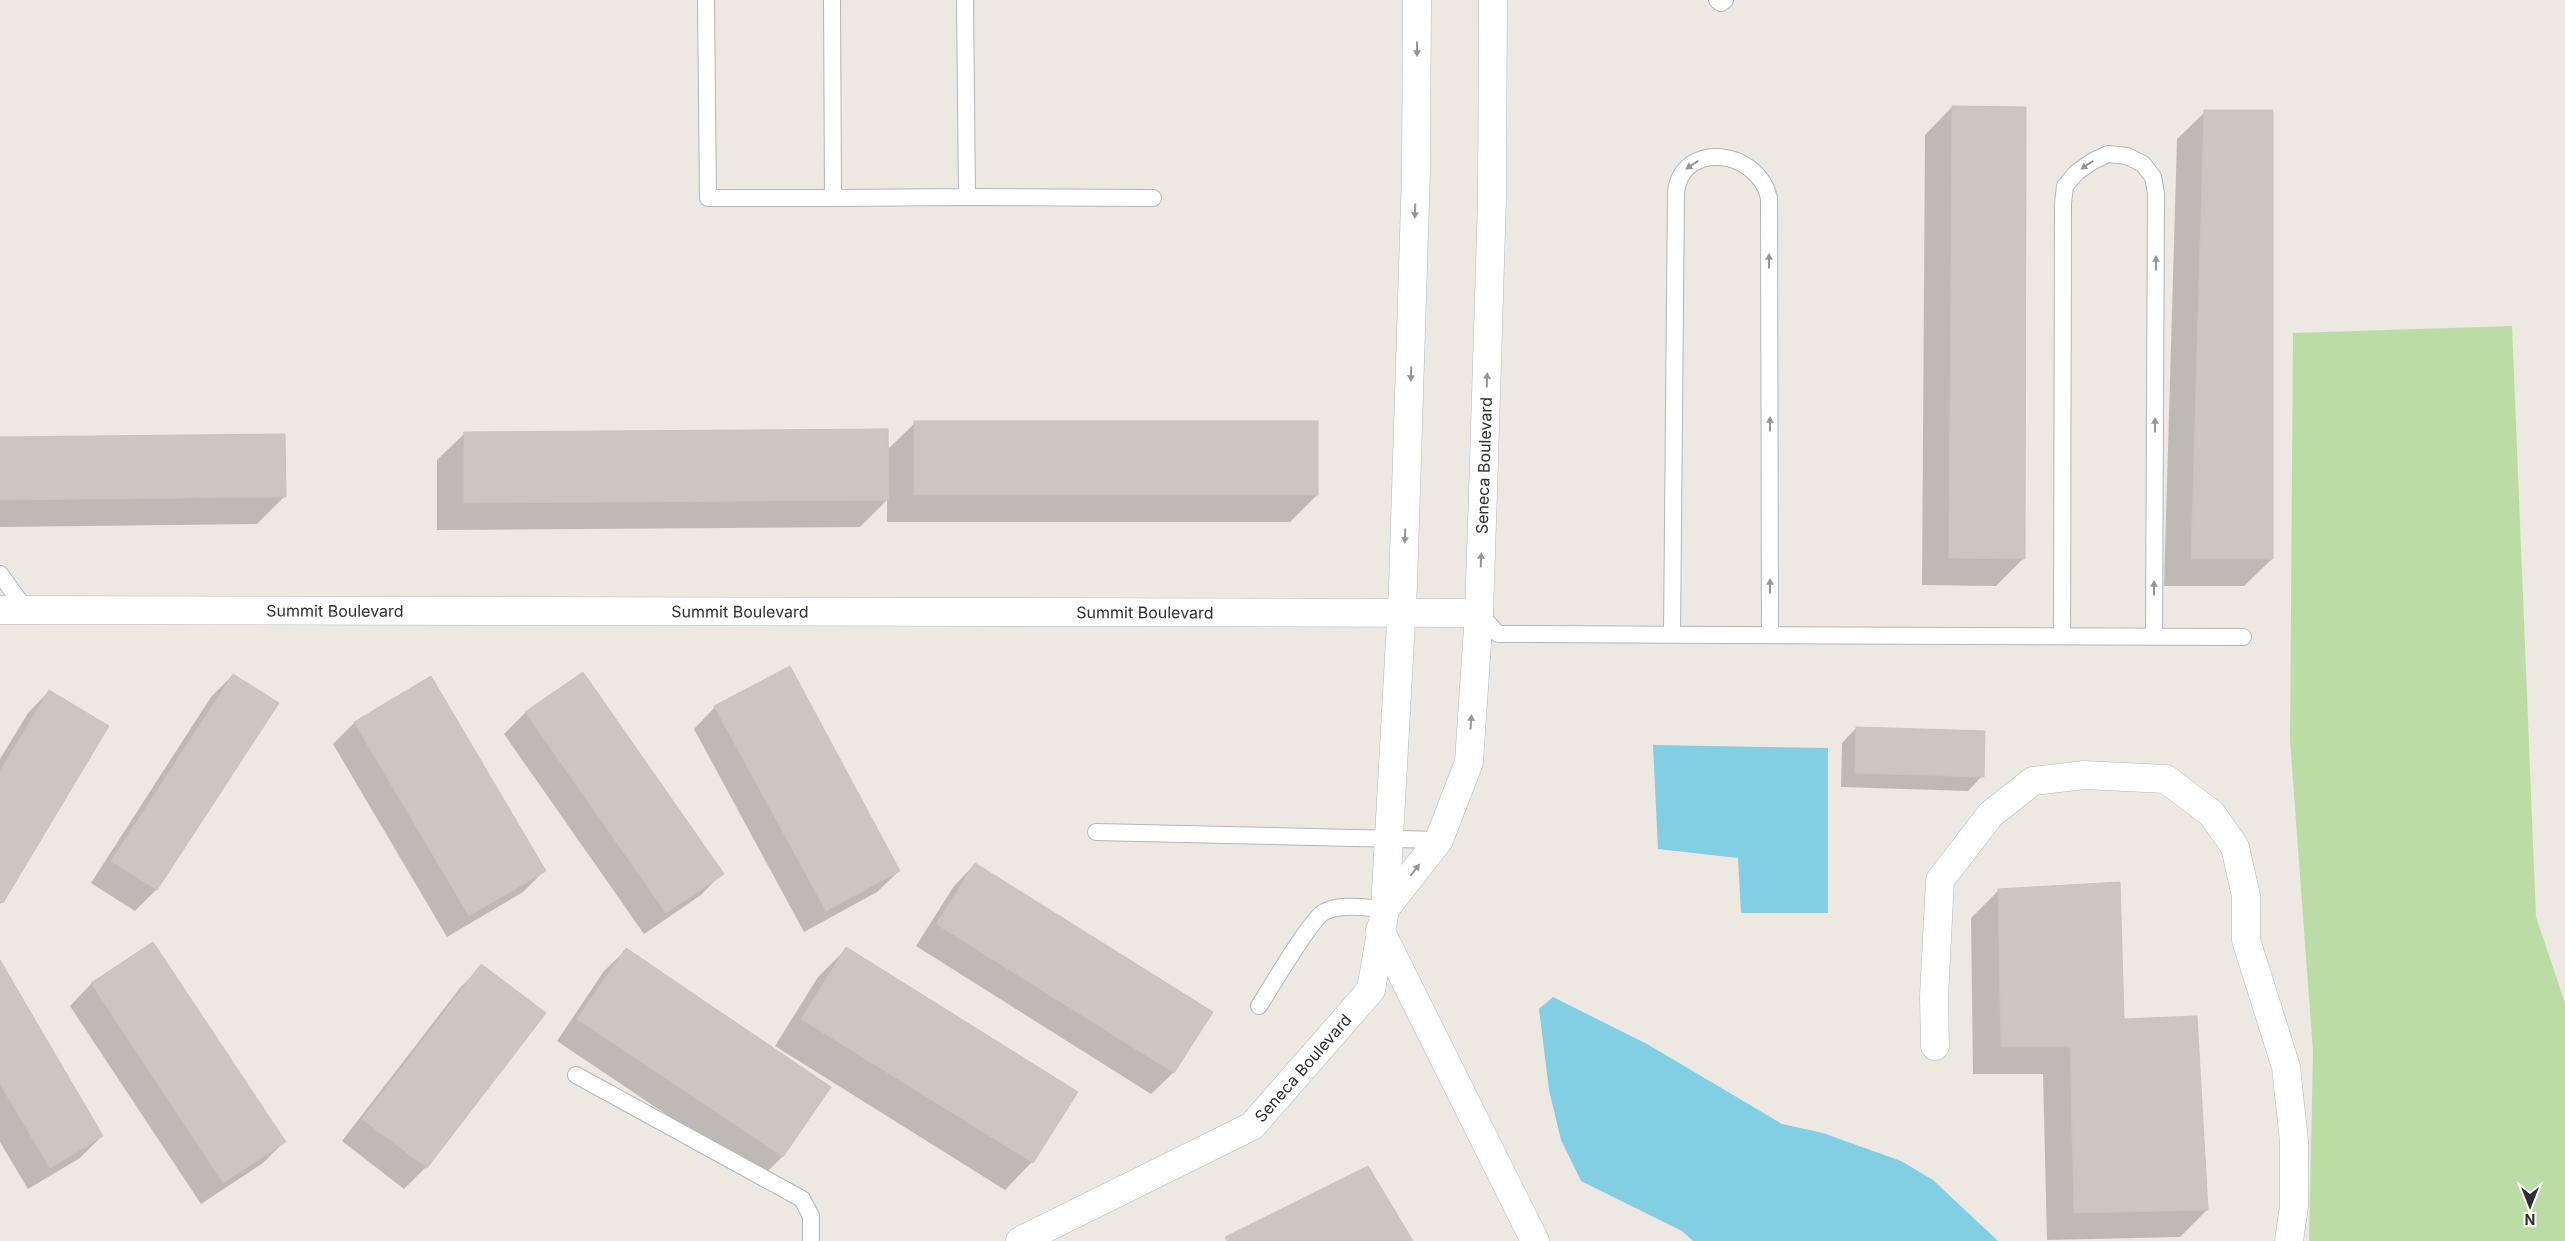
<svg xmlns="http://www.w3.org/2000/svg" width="2565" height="1241" font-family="Inter,sans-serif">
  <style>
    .green { fill: #bbdda5 }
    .water { fill: #82cee3 }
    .shadow { fill: #0003 }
    .building { fill: #cac6c0; stroke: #c9c4bc }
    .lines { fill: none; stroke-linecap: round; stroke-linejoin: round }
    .service-casing { stroke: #b3b5bc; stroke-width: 18 }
    .minor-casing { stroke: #b3b5bc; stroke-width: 29 }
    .service { stroke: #fff; stroke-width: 16 }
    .minor { stroke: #fff; stroke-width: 28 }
    .oneway { fill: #969696 }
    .labels { text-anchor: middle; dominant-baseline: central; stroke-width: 4; stroke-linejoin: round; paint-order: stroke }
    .street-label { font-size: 16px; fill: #2e2e2e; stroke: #fff }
  </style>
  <rect width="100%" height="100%" fill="#ede8e2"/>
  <polygon class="green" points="2512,326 2536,917 2565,1003 2565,1241 2309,1241 2313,1052 2290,740 2293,333"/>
  <g class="water">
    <polygon points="1653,745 1828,748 1828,913 1741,913 1738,858 1658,849"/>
    <polygon points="1553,997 1647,1044 1782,1124 1823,1133 1901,1161 1933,1180 1998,1241 1693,1241 1682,1231 1581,1181 1561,1140 1549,1090 1539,1009"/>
  </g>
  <g class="shadow">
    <polygon points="1952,107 2023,559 1996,586 1922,585 1925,135"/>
    <polygon points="2205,112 2272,559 2244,586 2164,586 2177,139"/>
    <polygon points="915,423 1317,495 1290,522 887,522 887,500 860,527 437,530 437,460 465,433 887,450"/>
    <polygon points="0,438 284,497 257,524 0,527"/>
    <polygon points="233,675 156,890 135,911 91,883 211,697"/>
    <polygon points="49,691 2,902 0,904 0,759 28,713"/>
    <polygon points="715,707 899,871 877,892 804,932 694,729"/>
    <polygon points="526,712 722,873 701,895 644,934 504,734"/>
    <polygon points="354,723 544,871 523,892 447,937 333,744"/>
    <polygon points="1856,728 1982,776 1968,791 1841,787 1842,743"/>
    <polygon points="975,864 1211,1013 1173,1073 1151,1094 916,946 954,886"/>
    <polygon points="1999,890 2122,1020 2207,1210 2180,1237 2047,1240 2043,1074 1973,1074 1971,918"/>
    <polygon points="153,944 284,1142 263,1163 201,1204 70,1006 91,984"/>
    <polygon points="846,949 1032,1162 1005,1190 775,1046 818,977"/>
    <polygon points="626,950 830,1087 782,1157 761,1178 557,1041 604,971"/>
    <polygon points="0,962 102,1136 80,1158 28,1189 0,1142"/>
    <polygon points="482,966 544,1013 426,1167 404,1189 342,1141 460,988"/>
  </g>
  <g class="building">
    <polygon points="1952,106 2026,107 2025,559 1949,558"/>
    <polygon points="2204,110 2273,110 2273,559 2191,559"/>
    <rect x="914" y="421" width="404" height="74"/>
    <polygon points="888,429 889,500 464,503 464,432"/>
    <polygon points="285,434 286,497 0,500 0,437"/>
    <polygon points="790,666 900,871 826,911 714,706"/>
    <polygon points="583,672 724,874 666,913 525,712"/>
    <polygon points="233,674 279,703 157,890 111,861"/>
    <polygon points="431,676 546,871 469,916 354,722"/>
    <polygon points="49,690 109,726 3,903 0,901 0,771"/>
    <polygon points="1856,727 1985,731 1984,777 1855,773"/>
    <polygon points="975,863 1213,1012 1174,1073 936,924"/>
    <polygon points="2120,882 2124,1019 2197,1016 2208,1210 2074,1213 2070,1047 2001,1047 1998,889"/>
    <polygon points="153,942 286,1142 223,1183 91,983"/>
    <polygon points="846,947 1078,1092 1033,1163 801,1019"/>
    <polygon points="626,948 831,1087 783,1157 577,1019"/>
    <polygon points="0,960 103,1136 50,1168 0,1084"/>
    <polygon points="481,964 546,1013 427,1168 362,1119"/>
    <polygon points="1368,1166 1413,1241 1227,1241 1225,1237"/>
  </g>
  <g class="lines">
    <defs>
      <g id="service">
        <polyline points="706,0 708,198 833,198"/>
        <polyline points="832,0 833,198 967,197 965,0"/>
        <polyline points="1717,0 1721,3 1725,0"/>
        <polyline points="967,197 1153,198"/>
        <polyline points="0,574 26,610"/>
        <polyline points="1479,613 1498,634 2243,637"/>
        <path d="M1672 634 1676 192C1682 140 1758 149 1769 198L1770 635"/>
        <polyline points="2062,636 2063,203 2065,186 2077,172 2093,161 2108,154 2127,156 2143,164 2153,177 2156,193 2154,636"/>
        <polyline points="1096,832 1439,840"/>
        <path d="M1259 1006C1270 989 1310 920 1324 912 1341 903 1366 908 1385 909"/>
        <polyline points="576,1075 802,1199 811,1216 811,1241"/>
      </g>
      <g id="minor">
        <path id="s1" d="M0 610 1479 613"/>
        <path id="s2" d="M1385 909 1439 840 1469 762 1479 613 1484 461 1492 198 1493 0"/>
        <polyline points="1380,930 1535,1241"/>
        <polyline points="1935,1046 1934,997 1940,880 1991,814 2033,781 2084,775 2166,779 2212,814 2235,847 2246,896 2246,940 2286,1067 2294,1141 2294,1206 2289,1241"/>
        <path id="s3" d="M1020 1241 1252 1126 1371 990 1385 909 1403 586 1416 171 1417 0"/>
      </g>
    </defs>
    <use href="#service" class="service-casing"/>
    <use href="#minor" class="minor-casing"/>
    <use href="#service" class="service"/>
    <use href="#minor" class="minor"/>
  </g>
  <defs><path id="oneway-solid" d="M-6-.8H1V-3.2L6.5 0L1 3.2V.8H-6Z" transform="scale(1.25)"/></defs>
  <g class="oneway">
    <use href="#oneway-solid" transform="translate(1417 49) rotate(90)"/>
    <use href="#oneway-solid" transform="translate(1692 165) rotate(147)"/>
    <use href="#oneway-solid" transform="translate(2087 165) rotate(146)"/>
    <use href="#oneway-solid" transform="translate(1415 211) rotate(92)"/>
    <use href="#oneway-solid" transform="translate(1769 261) rotate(-90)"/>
    <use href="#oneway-solid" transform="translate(2156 263) rotate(-90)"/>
    <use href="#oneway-solid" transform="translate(1411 374) rotate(92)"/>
    <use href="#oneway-solid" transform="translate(1487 380) rotate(-88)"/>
    <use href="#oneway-solid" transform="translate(1770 424) rotate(-90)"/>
    <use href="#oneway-solid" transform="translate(2155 425) rotate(-90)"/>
    <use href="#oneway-solid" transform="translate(1405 536) rotate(92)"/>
    <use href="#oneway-solid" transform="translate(1481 560) rotate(-88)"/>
    <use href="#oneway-solid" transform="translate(1770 586) rotate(-90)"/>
    <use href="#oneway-solid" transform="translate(2154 588) rotate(-90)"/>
    <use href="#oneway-solid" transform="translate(1471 722) rotate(-86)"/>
    <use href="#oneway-solid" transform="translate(1415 870) rotate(-52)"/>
  </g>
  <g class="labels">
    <g class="street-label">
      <text stroke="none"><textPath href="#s2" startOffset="468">Seneca Boulevard</textPath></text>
      <text stroke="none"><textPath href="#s1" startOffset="335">Summit Boulevard</textPath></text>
      <text stroke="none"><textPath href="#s1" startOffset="740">Summit Boulevard</textPath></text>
      <text stroke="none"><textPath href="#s1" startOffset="1145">Summit Boulevard</textPath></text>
      <text stroke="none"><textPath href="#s3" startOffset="336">Seneca Boulevard</textPath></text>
    </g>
  </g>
  <g transform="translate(2530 1206) rotate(180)" stroke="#ffffff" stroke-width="4" paint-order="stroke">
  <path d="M0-4L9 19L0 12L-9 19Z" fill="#2e2e2e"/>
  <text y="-8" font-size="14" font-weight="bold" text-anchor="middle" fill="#2e2e2e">N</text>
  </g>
</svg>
